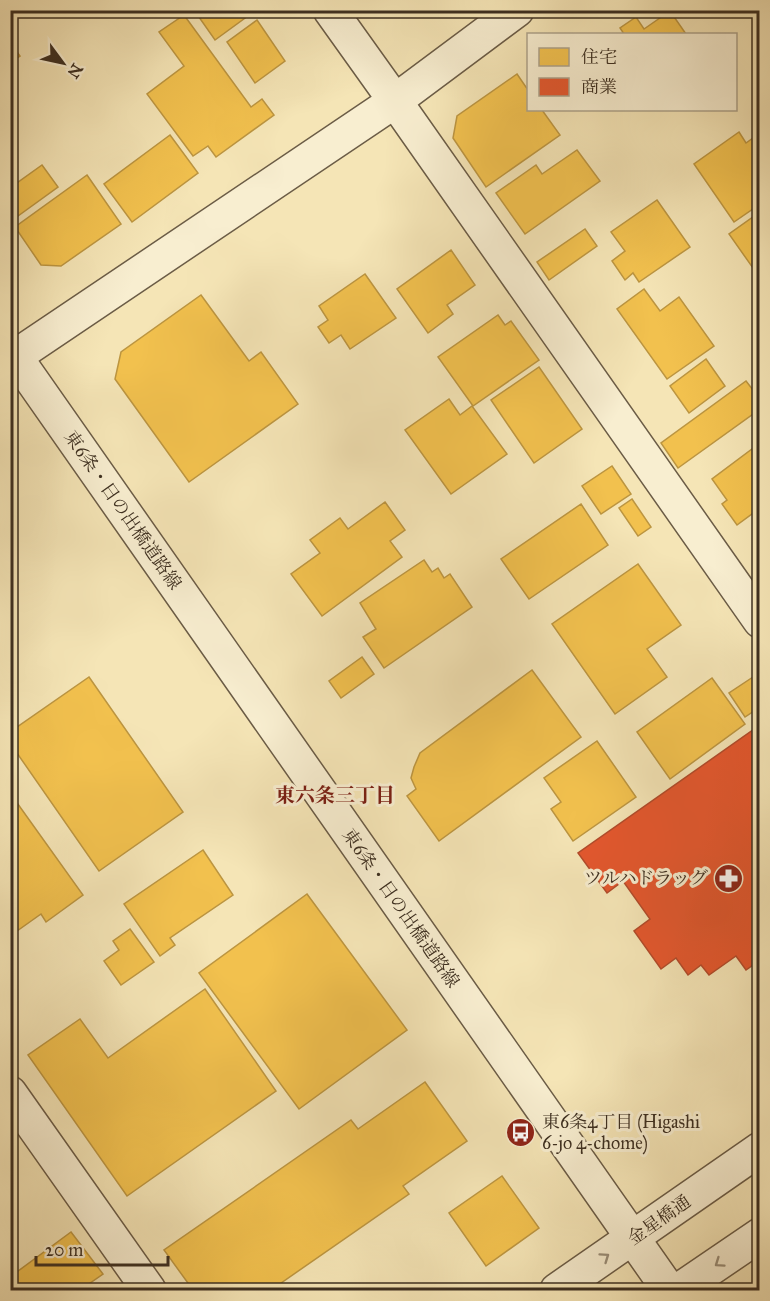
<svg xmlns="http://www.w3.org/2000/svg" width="770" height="1301" font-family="'IM FELL Great Primer','Noto Serif JP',serif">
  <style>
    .homes { fill: #f2c14e; stroke: #bc9540; stroke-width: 1.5 }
    .shops { fill: #e4572e; stroke: #b24b2a; stroke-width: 1.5 }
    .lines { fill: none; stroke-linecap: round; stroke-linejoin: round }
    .minor-casing { stroke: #6b5c46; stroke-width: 36 }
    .tertiary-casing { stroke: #6b5c46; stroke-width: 36 }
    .minor { stroke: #f8eed0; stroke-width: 33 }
    .tertiary { stroke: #f8eed0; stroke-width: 33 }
    .oneway { stroke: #9a8e78 }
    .labels { text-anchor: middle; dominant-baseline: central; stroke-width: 6; stroke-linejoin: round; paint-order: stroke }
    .street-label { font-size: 18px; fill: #3d2f20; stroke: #f8eed0 }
    .poi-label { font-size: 18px; fill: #3d2f20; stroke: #f8eed0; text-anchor: end }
    .neighbourhood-label { font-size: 20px; font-weight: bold; fill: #7a1f14; stroke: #f8eed0 }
  </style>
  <rect width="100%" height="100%" fill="#f5e5b6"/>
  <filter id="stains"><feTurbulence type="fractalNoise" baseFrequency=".00333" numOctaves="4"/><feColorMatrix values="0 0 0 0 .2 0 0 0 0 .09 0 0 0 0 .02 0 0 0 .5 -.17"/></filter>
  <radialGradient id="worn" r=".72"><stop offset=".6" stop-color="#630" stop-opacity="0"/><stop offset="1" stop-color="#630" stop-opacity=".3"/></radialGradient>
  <g class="homes">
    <polygon points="194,10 256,10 215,40"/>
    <polygon points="670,11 686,34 624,34 620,28 636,17 644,29"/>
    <polygon points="184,15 251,107 262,99 274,115 216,157 208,146 193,156 147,94 184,66 159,32"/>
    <polygon points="257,20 285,61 255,83 227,42"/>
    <polygon points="10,42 20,56 10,63"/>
    <polygon points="517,74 528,90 528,110 542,110 560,135 486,187 453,138 457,116"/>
    <polygon points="739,132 746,143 760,133 760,204 734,222 694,164"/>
    <polygon points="170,135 198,173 132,222 104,184"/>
    <polygon points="577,150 600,181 525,234 496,193 536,165 542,174"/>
    <polygon points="42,165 58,187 18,216 10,205 10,188"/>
    <polygon points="87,175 121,224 61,266 41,265 15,227"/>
    <polygon points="657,200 690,247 639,282 633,273 625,280 612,261 625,251 611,232"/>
    <polygon points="760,212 760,278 729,234"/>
    <polygon points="585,229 597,246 549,280 537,262"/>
    <polygon points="451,250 475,285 447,305 453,314 428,333 397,289"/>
    <polygon points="365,274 396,318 350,349 341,335 329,343 318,327 328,320 319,306"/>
    <polygon points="644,289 660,311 679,297 714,346 667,379 617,309"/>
    <polygon points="201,295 249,361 261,352 298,404 189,482 115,379 121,352"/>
    <polygon points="498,315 505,325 511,321 539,360 473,406 438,357"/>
    <polygon points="706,359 725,386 689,413 670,386"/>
    <polygon points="539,367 582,429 534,463 491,400"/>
    <polygon points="746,381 760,399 760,409 678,468 661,443"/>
    <polygon points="449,399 460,415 472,406 507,454 451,494 405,430"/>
    <polygon points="760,443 760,508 737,525 722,504 727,500 712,479"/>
    <polygon points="612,466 631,494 601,514 582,486"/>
    <polygon points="632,499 651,527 638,536 619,508"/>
    <polygon points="385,502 405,530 390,541 402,557 322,616 291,574 320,553 310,540 340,518 348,529"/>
    <polygon points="581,504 608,545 529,599 501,559"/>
    <polygon points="424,560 432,572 438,568 444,578 450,574 472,607 384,668 363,637 376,629 360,603"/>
    <polygon points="638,564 681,625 647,649 667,677 615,714 552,624"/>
    <polygon points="362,657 374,674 341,698 329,681"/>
    <polygon points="532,670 581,737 439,841 407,796 416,789 411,778 414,767 420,753"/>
    <polygon points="759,673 760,707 745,717 729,693"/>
    <polygon points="89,677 183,812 99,871 10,743 10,732"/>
    <polygon points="712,678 745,724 670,779 637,732"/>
    <polygon points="597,741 636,797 573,841 551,809 561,802 544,778"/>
    <polygon points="10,793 83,895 46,922 41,914 17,931 10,922"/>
    <polygon points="203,850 233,895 170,938 175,945 160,956 124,904"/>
    <polygon points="307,894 407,1030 299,1109 199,973"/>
    <polygon points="130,929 154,962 121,985 104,961 119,950 113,941"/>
    <polygon points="205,989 276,1091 127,1196 28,1055 80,1019 108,1058"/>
    <polygon points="425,1082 467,1141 403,1186 409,1194 271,1290 193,1290 164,1250 351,1120 358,1129"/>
    <polygon points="502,1176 539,1228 486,1266 449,1213"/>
    <polygon points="71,1232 103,1274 80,1290 10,1290 10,1277"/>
  </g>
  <polygon class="shops" points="760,725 760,960 746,970 736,956 709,975 701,965 688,975 676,958 661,969 634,931 650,919 623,881 607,893 578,853"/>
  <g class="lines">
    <defs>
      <g id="minor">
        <polyline points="330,10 395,101 760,621"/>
        <polyline points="10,360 395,101 517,10"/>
        <polyline points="10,1093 149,1290"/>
      </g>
      <g id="tertiary">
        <polyline points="10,349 669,1290"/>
        <polyline points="557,1290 760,1149"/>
        <polyline points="679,1290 760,1235"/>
      </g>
    </defs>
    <use href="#minor" class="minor-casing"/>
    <use href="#tertiary" class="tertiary-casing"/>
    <use href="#minor" class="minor"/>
    <use href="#tertiary" class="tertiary"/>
  </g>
  <defs><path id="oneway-chevron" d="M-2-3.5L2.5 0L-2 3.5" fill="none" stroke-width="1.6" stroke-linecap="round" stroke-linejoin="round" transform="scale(1.5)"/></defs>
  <g class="oneway">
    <use href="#oneway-chevron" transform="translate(605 1257) rotate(-35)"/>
    <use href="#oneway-chevron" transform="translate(719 1263) rotate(145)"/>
  </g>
  <defs>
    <symbol id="pharmacy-disc" viewBox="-11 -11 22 22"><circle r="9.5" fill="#8f2418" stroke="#f8eed0"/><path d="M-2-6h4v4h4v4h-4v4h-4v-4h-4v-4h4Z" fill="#fff"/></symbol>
    <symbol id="bus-disc" viewBox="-11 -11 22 22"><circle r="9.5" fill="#8f2418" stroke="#f8eed0"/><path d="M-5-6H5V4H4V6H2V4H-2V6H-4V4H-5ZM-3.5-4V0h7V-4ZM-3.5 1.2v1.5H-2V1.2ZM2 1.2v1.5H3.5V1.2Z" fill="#fff"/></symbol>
  </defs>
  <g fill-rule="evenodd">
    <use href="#pharmacy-disc" x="712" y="862" width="33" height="33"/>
    <use href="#bus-disc" x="504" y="1116" width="33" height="33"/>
  </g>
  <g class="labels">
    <g class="street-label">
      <text transform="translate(123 510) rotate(55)">東6条・日の出橋道路線</text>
      <text transform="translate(401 908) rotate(55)">東6条・日の出橋道路線</text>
      <text transform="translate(659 1220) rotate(-35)">金星橋通</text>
    </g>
    <g class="poi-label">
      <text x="708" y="878">ツルハドラッグ</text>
      <text x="542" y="1122" text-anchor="start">東6条4丁目 (Higashi<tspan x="542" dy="21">6-jo 4-chome)</tspan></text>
    </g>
    <g class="neighbourhood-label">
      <text x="335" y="795">東六条三丁目</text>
    </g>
  </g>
  <rect width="770" height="1301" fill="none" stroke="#f5e5b6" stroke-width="36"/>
  <rect x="12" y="12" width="746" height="1277" fill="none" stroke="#3d2f20" stroke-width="3"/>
  <rect x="18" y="18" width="734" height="1265" fill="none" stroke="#3d2f20" stroke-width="1.5"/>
  <rect x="527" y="33" width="210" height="78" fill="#f8eed0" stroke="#ada28a" stroke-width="1.5"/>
  <rect x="539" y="48" width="30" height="18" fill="#f2c14e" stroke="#ada28a" stroke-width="1.5"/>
  <text x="581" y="63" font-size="18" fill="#3d2f20">住宅</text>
  <rect x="539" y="78" width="30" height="18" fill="#e4572e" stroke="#ada28a" stroke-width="1.5"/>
  <text x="581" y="93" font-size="18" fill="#3d2f20">商業</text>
  <g transform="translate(63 63) rotate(123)" stroke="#f8eed0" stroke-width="4.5" paint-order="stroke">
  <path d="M0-4.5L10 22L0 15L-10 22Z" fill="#3d2f20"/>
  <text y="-9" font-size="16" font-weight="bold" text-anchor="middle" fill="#3d2f20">N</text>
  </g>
  <path d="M36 1256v9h132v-9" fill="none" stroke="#3d2f20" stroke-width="3"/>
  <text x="45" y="1256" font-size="18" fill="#3d2f20" stroke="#f8eed0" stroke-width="4.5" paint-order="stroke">20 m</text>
  <rect width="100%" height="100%" filter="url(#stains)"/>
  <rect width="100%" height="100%" fill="url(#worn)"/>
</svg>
